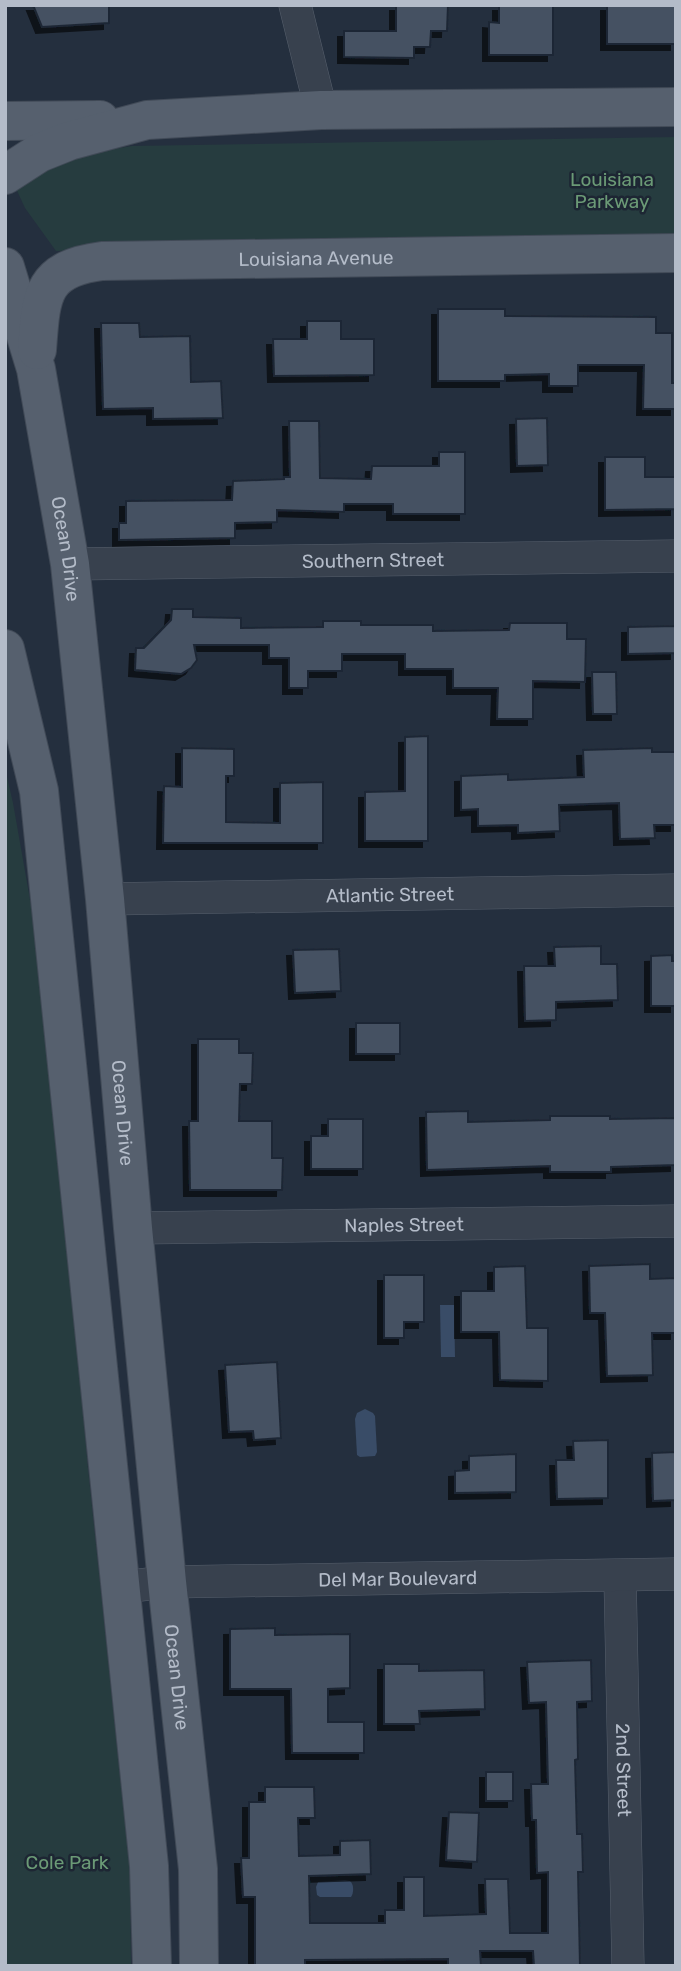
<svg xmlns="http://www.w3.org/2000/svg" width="681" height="1971" font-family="Rubik,sans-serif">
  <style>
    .green { fill: #263c3f }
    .water { fill: #394c67 }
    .building { fill: #455162; stroke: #1f2835; stroke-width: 2; filter: url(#shadow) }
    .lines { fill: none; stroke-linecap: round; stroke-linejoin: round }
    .minor-casing { stroke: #565f6c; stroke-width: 33 }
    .major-casing { stroke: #414a57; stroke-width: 40 }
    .minor { stroke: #38414e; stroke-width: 32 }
    .major { stroke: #56606e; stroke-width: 38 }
    .labels { text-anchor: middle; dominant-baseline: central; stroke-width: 5; stroke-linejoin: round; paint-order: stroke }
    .park-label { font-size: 19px; fill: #6b9a76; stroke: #1d2633 }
    .street-label { font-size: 19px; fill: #b4bcc9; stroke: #1d2633 }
  </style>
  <defs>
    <filter id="shadow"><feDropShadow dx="-6" dy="6" stdDeviation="0" flood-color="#0009"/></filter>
  </defs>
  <rect width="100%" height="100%" fill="#242f3e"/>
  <g class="green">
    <polygon points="676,137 676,241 56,251 25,208 13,182 72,156 132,146"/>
    <polygon points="5,768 13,803 44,979 88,1468 130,1871 131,1966 5,1966"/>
  </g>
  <g class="water">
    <polygon points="454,1305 455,1357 441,1357 440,1305"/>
    <polygon points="365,1409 373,1413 375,1416 377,1452 375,1456 360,1457 357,1455 355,1419 357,1413"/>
    <path d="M345 1880 350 1881C354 1884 354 1893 351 1897H320L317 1895 316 1887 318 1882Z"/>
  </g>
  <g class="building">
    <polygon points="33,5 109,5 109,23 42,27"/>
    <polygon points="396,5 448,5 447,31 431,31 430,47 414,47 414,58 344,57 344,31 396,31"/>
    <polygon points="499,5 553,5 553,55 489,55 489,22 499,23"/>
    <rect x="607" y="5" width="69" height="39"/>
    <polygon points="438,309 505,309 505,316 656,317 656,333 672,333 672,383 676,383 676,409 643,409 644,365 578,365 578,386 549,386 549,374 505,375 505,381 438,381"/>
    <polygon points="307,321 341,321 341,339 374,339 374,375 274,376 273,339 307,339"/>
    <polygon points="101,323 139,323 140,337 190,336 191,382 221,381 223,418 153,419 153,408 103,409"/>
    <polygon points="547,418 548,465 517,466 516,419"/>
    <polygon points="289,421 319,421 320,478 371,479 372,466 439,466 439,452 465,452 465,514 393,514 393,504 344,504 344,512 277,510 277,522 235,523 235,538 119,540 119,523 126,523 126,501 232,500 233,481 284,479 284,477 290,477"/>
    <polygon points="605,457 645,457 645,477 676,477 676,509 605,510"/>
    <polygon points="172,609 193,609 193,617 241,618 241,628 323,627 323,621 361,621 361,625 433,625 433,631 509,630 510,623 567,623 567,639 586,639 585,682 533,681 533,719 497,719 498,688 453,688 453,669 405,669 405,654 342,654 342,671 308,671 308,688 289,688 289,658 269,658 269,645 194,645 197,660 191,668 181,674 135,670 136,648 144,648 171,620"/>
    <polygon points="676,626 676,653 628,654 628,627"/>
    <polygon points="592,672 616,672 617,714 593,714"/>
    <polygon points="428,736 428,841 365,841 365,792 405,791 405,737"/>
    <polygon points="182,748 234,749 234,776 226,776 226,822 280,823 280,783 323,782 323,843 163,843 164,786 182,787"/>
    <polygon points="652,748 652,752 676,752 676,825 654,825 655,838 620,839 619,803 559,805 560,831 518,833 518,825 478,826 478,809 461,810 461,776 508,774 508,780 584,777 583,750"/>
    <polygon points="601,946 601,964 617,964 618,1000 556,1002 556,1020 525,1021 524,966 555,966 554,947"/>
    <polygon points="339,949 341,991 295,993 293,950"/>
    <polygon points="672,955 672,961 676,961 676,1006 651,1006 651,956"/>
    <rect x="356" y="1023" width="44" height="31"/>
    <polygon points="198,1039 239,1039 239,1053 253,1053 252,1084 240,1084 239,1121 272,1121 272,1158 283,1158 282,1190 190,1190 189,1121 198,1121"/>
    <polygon points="468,1111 468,1122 550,1120 550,1116 610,1116 610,1119 676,1118 676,1165 611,1167 611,1172 550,1172 550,1166 427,1170 426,1112"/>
    <polygon points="328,1119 363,1119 363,1169 311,1169 311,1136 328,1136"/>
    <polygon points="650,1264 650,1279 676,1278 676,1333 652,1333 653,1375 607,1376 605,1313 590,1313 589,1266"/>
    <polygon points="525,1266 527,1328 548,1328 548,1381 500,1380 499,1332 461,1332 461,1291 494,1291 494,1267"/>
    <polygon points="384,1275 424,1275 424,1322 404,1322 404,1338 384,1338"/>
    <polygon points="277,1362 281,1438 254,1440 253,1431 229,1432 225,1365"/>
    <polygon points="608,1440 608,1498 557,1499 556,1460 574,1460 573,1441"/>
    <polygon points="676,1452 676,1500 653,1501 652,1453"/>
    <polygon points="516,1454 516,1492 455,1493 455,1471 469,1470 469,1456"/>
    <polygon points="275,1628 275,1635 350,1634 350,1688 328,1689 328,1722 364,1722 364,1753 292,1753 291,1689 230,1689 230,1629"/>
    <polygon points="591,1660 592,1701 577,1702 578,1759 575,1760 577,1834 582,1834 583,1872 578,1872 580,1966 534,1966 533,1951 480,1951 481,1966 448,1966 448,1959 305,1960 305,1966 255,1966 255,1897 243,1897 241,1858 249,1858 249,1802 265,1802 265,1787 314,1787 315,1818 298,1818 299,1856 340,1855 340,1841 370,1840 371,1874 309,1876 310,1923 385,1923 385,1910 404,1910 404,1877 424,1877 424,1916 486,1914 485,1879 508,1879 510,1933 548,1933 548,1872 537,1873 536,1820 532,1820 531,1784 548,1784 546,1702 529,1703 527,1662"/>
    <polygon points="384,1664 419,1664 419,1671 484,1670 485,1709 419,1711 420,1724 384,1724"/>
    <rect x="486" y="1772" width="27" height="29"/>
    <polygon points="449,1812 479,1813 477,1862 446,1860"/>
  </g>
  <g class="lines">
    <defs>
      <g id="minor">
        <polyline points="295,5 321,110"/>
        <path id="s1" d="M70 564 676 556"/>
        <path id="s2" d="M105 899 676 890"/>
        <path id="s3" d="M133 1228 676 1221"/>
        <path id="s4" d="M620 1576 628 1966"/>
        <path id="s5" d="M122 1587 167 1582 676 1574"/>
      </g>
      <g id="major">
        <polyline points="5,121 100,120"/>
        <polyline points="5,175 39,153 69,141 147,120 321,110 676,107"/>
        <path id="s6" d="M5 267 36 369 70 564 105 899 133 1228 167 1582 198 1869 199 1966"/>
        <path id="s7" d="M37 350C41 295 41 269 102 261L676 253"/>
        <polyline points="5,649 39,791 149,1866 152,1966"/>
      </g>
    </defs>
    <use href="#minor" class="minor-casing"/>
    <use href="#major" class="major-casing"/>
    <use href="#minor" class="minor"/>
    <use href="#major" class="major"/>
  </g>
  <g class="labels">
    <g class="park-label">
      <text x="612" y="179">Louisiana<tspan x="612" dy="22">Parkway</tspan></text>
      <text x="67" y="1862">Cole Park</text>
    </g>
    <g class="street-label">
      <text stroke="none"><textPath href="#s7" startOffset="340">Louisiana Avenue</textPath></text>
      <text stroke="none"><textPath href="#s6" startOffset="289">Ocean Drive</textPath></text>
      <text stroke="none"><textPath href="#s1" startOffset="303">Southern Street</textPath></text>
      <text stroke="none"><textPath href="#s2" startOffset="285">Atlantic Street</textPath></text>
      <text stroke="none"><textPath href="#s6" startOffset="856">Ocean Drive</textPath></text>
      <text stroke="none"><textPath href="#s3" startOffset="271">Naples Street</textPath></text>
      <text stroke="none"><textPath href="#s5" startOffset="276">Del Mar Boulevard</textPath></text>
      <text stroke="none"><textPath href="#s6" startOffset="1423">Ocean Drive</textPath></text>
      <text stroke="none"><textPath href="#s4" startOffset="194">2nd Street</textPath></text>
    </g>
  </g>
  <rect width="681" height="1971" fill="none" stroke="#b4bcc9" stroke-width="14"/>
</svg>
